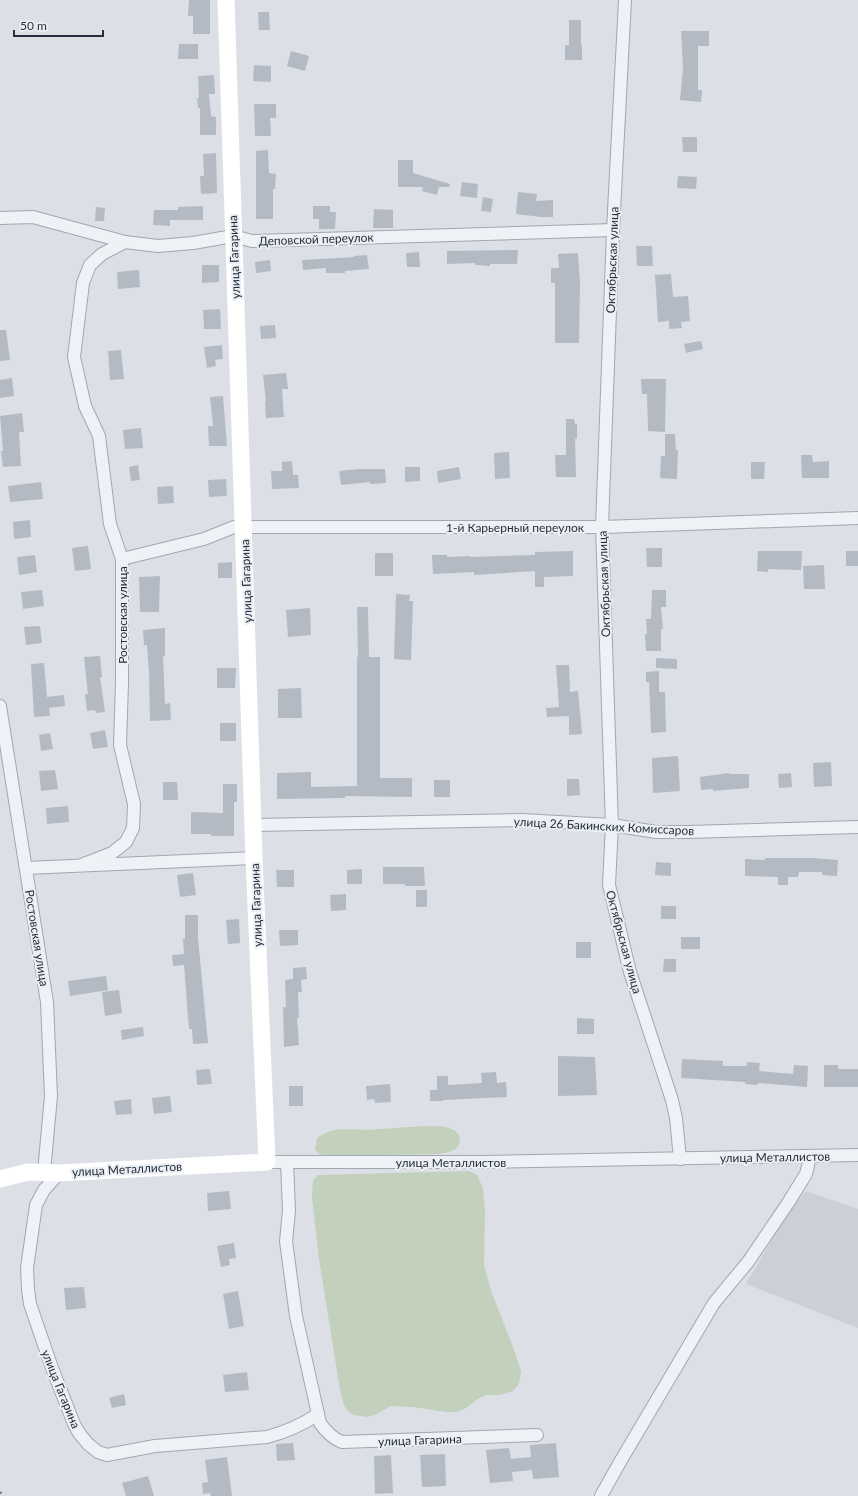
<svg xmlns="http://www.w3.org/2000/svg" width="858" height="1496" font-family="Lato,sans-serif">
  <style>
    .built { fill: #cacfd8 }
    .green { fill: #c2d0bc }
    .building { fill: #b3bac3 }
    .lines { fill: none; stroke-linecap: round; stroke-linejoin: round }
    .street-casing { stroke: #a1a7b0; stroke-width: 14 }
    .street { stroke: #eef1f5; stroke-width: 12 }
    .secondary { stroke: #fff; stroke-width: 17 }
    .rail { stroke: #758090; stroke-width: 3; stroke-dasharray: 2 4; stroke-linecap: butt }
    .labels { text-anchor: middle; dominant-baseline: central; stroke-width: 4; stroke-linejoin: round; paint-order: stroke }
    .street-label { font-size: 12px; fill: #252f3d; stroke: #ebeff4 }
  </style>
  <rect width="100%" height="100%" fill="#dce0e6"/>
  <polygon class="built" points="806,1191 858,1209 858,1328 746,1284 788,1212"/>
  <g class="green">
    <path d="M408 1127C421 1127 452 1122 459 1135 460 1138 461 1141 459 1144 456 1152 447 1152 440 1154L327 1156 319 1154 315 1150 317 1138C333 1126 349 1130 367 1130 381 1129 394 1128 408 1127Z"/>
    <polygon points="469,1171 477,1175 483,1188 485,1210 484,1265 491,1291 513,1347 521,1371 519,1384 513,1391 500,1395 486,1395 476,1400 466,1408 456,1412 446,1412 413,1407 391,1406 375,1415 366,1417 354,1415 348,1411 344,1405 340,1390 319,1259 312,1198 313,1180 318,1175"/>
  </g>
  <g class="building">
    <polygon points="189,0 210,0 210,34 193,34 193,16 188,16"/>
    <polygon points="258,12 269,12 270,30 259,30"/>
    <polygon points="569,20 581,20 581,45 582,45 582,60 565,60 565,45 569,45"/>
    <polygon points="681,31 709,31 709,46 698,46 698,90 702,90 701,102 680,100 683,68"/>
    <polygon points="179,44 198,44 198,59 178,59"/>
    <polygon points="291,51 309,56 305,71 287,66"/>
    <polygon points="254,65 271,66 271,82 253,81"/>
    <polygon points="214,75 215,94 209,94 211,116 216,117 216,135 200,135 200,108 198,108 197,98 199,98 198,76"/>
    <polygon points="254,104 276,104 276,118 270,118 271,136 255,136"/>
    <polygon points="682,137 697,137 697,152 683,152"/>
    <polygon points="268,150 269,173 276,174 275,189 273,189 273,219 256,219 256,151"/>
    <polygon points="216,153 217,193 201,194 200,176 204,176 203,154"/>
    <polygon points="398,160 413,160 413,173 450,184 449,187 439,187 437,195 422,191 423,187 398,187"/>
    <polygon points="678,176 697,177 696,189 677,188"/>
    <polygon points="462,182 478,184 477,198 460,196"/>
    <polygon points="518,192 537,194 536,201 553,200 553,217 541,217 516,214"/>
    <polygon points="483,197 493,199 491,212 481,211"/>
    <polygon points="203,206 203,220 170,220 170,226 153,225 154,210 178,210 178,207"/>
    <polygon points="313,206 330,206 330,212 336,212 335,229 319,229 319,219 313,219"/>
    <polygon points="96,207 105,208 104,221 95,221"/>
    <polygon points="374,209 393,210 393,228 373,228"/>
    <polygon points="636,246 652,246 653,266 637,266"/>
    <polygon points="518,250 517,264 490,264 490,266 475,265 475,263 447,264 447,251"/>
    <polygon points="419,252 420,267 407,267 406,253"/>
    <polygon points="578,253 580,282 579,343 555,343 555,283 551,283 551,268 559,268 558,254"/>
    <polygon points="367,255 369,269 345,271 345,273 326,273 326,268 303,270 302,260 354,257 354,256"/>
    <polygon points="270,260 271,271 256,273 255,262"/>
    <polygon points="202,265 219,265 219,282 202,283"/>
    <polygon points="139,270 140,287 118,289 117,272"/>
    <polygon points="671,274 673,297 688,296 690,321 681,322 682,328 669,329 669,321 658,322 655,275"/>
    <polygon points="220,309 221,329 204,329 203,310"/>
    <polygon points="275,325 276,338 261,339 260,326"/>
    <polygon points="0,330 6,330 10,360 0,361"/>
    <polygon points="701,341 703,349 686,353 684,344"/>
    <polygon points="222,345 223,359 215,360 216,366 207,368 204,347"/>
    <polygon points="121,350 124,379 110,380 108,351"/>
    <polygon points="286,373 288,389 282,389 284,417 266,418 265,401 266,401 263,375"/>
    <polygon points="12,378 14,396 0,398 0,380"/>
    <polygon points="641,379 666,379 665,432 648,431 647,394 642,394"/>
    <polygon points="223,396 227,446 209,446 208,426 213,426 210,397"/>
    <polygon points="22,413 24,432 19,432 21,466 3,467 1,451 3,451 0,416"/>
    <polygon points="566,419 574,419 575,424 577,424 577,439 575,439 576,477 556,477 555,455 566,455"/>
    <polygon points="141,428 143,448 125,449 123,430"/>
    <polygon points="665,434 675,434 676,450 678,450 677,479 660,478 661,456 665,456"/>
    <polygon points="509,452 510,478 495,479 494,453"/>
    <polygon points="801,455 812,455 813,462 829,461 829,478 802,478"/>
    <polygon points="292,461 293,475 298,475 299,488 272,489 271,471 282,471 282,462"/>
    <polygon points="751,462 765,462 764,479 751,479"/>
    <polygon points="138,465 140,480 131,481 129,467"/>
    <polygon points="405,467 420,467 420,481 405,482"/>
    <polygon points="459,467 461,479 438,483 437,471"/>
    <polygon points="359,469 385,469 386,483 370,484 370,482 341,485 339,471"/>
    <polygon points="226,479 227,496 209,497 208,480"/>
    <polygon points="41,482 43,499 10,502 8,486"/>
    <polygon points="173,486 174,503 158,504 157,487"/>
    <polygon points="30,520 31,537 14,539 13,522"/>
    <polygon points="88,546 91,569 75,571 72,548"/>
    <polygon points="646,548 662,548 662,567 647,567"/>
    <polygon points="573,551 573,576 544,577 544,587 535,587 535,571 474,575 474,572 433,574 432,555 447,555 447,557 470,556 470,557 535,555 535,552"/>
    <polygon points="758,551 802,551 801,570 768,569 768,572 757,571"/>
    <rect x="846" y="551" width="12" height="15"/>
    <rect x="375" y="553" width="18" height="23"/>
    <polygon points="35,555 37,572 19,575 17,557"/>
    <polygon points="232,562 232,578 218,578 218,563"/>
    <polygon points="824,565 825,589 804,589 803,566"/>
    <polygon points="160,576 159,612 140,612 139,577"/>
    <polygon points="42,590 44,606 23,609 21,592"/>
    <polygon points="652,590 666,590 666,607 661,607 663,629 661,629 661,651 646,651 645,634 647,634 646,619 651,619"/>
    <polygon points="396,594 410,595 409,601 413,601 411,660 394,659"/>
    <polygon points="357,607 368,607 369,657 380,657 380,778 412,778 412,797 345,796 345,798 277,799 277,773 311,772 311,787 357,786 357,657 358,657"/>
    <polygon points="310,608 311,635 288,637 286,610"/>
    <polygon points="40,626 42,643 26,645 24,627"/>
    <polygon points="165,628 165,656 163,656 165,704 170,703 171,720 150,721 149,673 147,645 144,645 143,630"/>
    <polygon points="100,656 102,677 100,677 105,712 96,713 95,710 87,711 85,694 88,694 84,657"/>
    <polygon points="656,658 677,659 677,669 656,668"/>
    <polygon points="44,663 47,697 64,695 65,706 49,708 50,716 34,717 31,664"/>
    <polygon points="556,665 569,665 570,692 578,691 582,734 569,735 569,716 547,717 546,708 559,707"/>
    <polygon points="217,668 236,668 235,688 217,688"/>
    <polygon points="659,671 659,692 665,692 666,732 651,733 649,682 646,682 646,672"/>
    <polygon points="301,688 302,718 278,718 278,689"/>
    <rect x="220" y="723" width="16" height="18"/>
    <polygon points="105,730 108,747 93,749 90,733"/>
    <polygon points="50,733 53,749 41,751 39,735"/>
    <polygon points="678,756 680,791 653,793 652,758"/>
    <polygon points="831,762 832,786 814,787 813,763"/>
    <polygon points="55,770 58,789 41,791 39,771"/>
    <polygon points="729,773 729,774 749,774 749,788 713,791 713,789 701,790 700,777"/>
    <polygon points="791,773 792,787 779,788 778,774"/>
    <polygon points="567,779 579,779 580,795 567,796"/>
    <rect x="434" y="780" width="16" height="17"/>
    <polygon points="163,782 177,782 178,800 163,800"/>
    <polygon points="223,784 237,784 237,802 234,802 234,836 211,836 211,834 191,834 191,812 223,813"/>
    <polygon points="68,806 69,822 47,824 46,808"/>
    <polygon points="765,858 812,858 838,860 837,876 822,875 822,872 799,872 798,877 788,877 788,885 778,885 778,877 745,876 745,859 765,860"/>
    <polygon points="656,862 671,863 671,876 655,875"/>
    <polygon points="383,867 424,867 425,886 405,886 405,884 383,884"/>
    <polygon points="362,869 362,884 347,884 347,870"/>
    <polygon points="276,870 294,870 294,887 277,887"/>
    <polygon points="193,873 196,895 180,897 177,875"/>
    <rect x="416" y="890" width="11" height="17"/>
    <polygon points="346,894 346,910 331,911 330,895"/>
    <rect x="661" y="906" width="15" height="13"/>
    <polygon points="185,915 198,915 198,938 208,1043 193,1044 192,1029 189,1029 184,965 173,966 172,955 184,954 183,939 185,939"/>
    <polygon points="239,919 240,943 228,944 226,920"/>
    <polygon points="279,930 298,930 298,945 280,946"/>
    <rect x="681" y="937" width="19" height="12"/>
    <rect x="576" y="942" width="15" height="16"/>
    <polygon points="664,959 676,959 676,972 663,972"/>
    <polygon points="306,967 307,979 301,980 302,992 298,992 299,1018 297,1018 299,1045 284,1047 283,1007 286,1007 285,980 293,979 293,968"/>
    <polygon points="106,976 108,990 70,996 68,981"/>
    <polygon points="119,990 122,1013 105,1016 102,992"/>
    <polygon points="577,1018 594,1019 594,1034 577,1034"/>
    <polygon points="143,1027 144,1036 122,1040 121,1030"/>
    <polygon points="558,1056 595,1057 597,1095 558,1096"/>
    <polygon points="682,1059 723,1061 723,1066 747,1066 747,1062 760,1063 759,1071 793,1074 794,1065 808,1066 807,1087 758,1083 758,1085 745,1084 745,1082 681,1078"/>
    <polygon points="824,1065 838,1065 838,1069 858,1069 858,1087 824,1087"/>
    <polygon points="210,1069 212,1084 197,1085 196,1070"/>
    <polygon points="496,1072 497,1083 506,1082 507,1097 443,1100 443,1101 430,1101 430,1090 437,1090 437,1076 448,1076 448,1085 482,1083 481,1073"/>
    <polygon points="390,1084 391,1102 375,1103 374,1099 367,1100 366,1086"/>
    <rect x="289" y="1086" width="14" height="20"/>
    <polygon points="170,1096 172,1112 154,1114 152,1098"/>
    <polygon points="131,1099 132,1114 116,1115 114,1101"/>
    <polygon points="229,1191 231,1209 208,1211 207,1193"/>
    <polygon points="234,1243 236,1258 229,1259 230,1265 221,1267 217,1246"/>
    <polygon points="84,1287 86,1308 66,1310 64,1288"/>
    <polygon points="238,1291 244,1326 229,1329 223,1294"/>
    <polygon points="247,1372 249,1390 225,1392 223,1375"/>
    <polygon points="124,1394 126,1405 112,1408 109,1398"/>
    <polygon points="293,1443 295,1460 277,1461 276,1444"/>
    <polygon points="556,1443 559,1477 533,1479 532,1470 512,1472 513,1481 490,1483 486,1450 509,1448 511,1459 531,1457 530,1445"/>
    <polygon points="445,1454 446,1486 422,1487 420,1455"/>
    <polygon points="391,1455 393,1493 375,1494 374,1456"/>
    <polygon points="227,1457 232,1496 211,1496 210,1493 203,1494 202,1483 208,1482 205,1460"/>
    <polygon points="148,1476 154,1496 126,1496 122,1483"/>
  </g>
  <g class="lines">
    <defs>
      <g id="street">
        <polyline points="625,0 613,230 602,527 612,825 609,885 630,972 672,1100 676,1118 680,1159"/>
        <polyline points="0,218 33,217 125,242 158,246 193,243 233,236 252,241 613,230"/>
        <polyline points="122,559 204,539 234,527 602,527 858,518"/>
        <polyline points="0,706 47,1002 51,1096 44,1172"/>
        <polyline points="253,825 522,820 612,825 656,832 689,832 858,827"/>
        <polyline points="81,865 112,853 126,842 133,828 134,804 120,745 122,683 122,559 110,524 99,436 85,406 74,357 83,283 90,265 102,254 125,242"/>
        <polyline points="26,868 254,858"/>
        <polyline points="267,1162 486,1162 858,1155"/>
        <path d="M287 1162 289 1211 286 1241 296 1316 320 1423C326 1432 332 1438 342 1442L537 1435"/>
        <path d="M59 1173 44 1190 36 1205 27 1268 28 1289 30 1304 52 1368 74 1424 79 1433 88 1444 98 1452 107 1455 155 1446 267 1437C286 1432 302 1425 318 1414"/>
        <polyline points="601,1496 620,1462 714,1303 748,1262 788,1203 806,1174 810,1157"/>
      </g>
    </defs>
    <use href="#street" class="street-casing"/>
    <use href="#street" class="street"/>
    <polyline class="secondary" points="0,1179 28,1172 59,1173 267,1162 254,858 226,0"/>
    <polyline class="rail" points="0,1492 2,1496"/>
  </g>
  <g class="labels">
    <g class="street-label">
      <text transform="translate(316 239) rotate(-2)">Деповской переулок</text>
      <text transform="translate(234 257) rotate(-92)">улица Гагарина</text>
      <text transform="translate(612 260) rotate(-88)">Октябрьская улица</text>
      <text x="515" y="527">1-й Карьерный переулок</text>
      <text transform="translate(246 581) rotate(-92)">улица Гагарина</text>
      <text transform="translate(604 584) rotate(-92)">Октябрьская улица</text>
      <text transform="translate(122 615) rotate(-90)">Ростовская улица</text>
      <text transform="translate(604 826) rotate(3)">улица 26 Бакинских Комиссаров</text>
      <text transform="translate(256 905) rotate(-92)">улица Гагарина</text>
      <text transform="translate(37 938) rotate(81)">Ростовская улица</text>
      <text transform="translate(624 942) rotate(75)">Октябрьская улица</text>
      <text transform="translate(775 1157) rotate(-1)">улица Металлистов</text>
      <text x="451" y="1162">улица Металлистов</text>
      <text transform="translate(127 1169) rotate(-3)">улица Металлистов</text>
      <text transform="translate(61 1389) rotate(68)">улица Гагарина</text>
      <text transform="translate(420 1440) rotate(-2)">улица Гагарина</text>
    </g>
  </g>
  <path d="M14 30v6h89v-6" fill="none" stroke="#252f3d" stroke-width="2"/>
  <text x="20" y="30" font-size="12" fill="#252f3d" stroke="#ebeff4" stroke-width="3" paint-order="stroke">50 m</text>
</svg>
